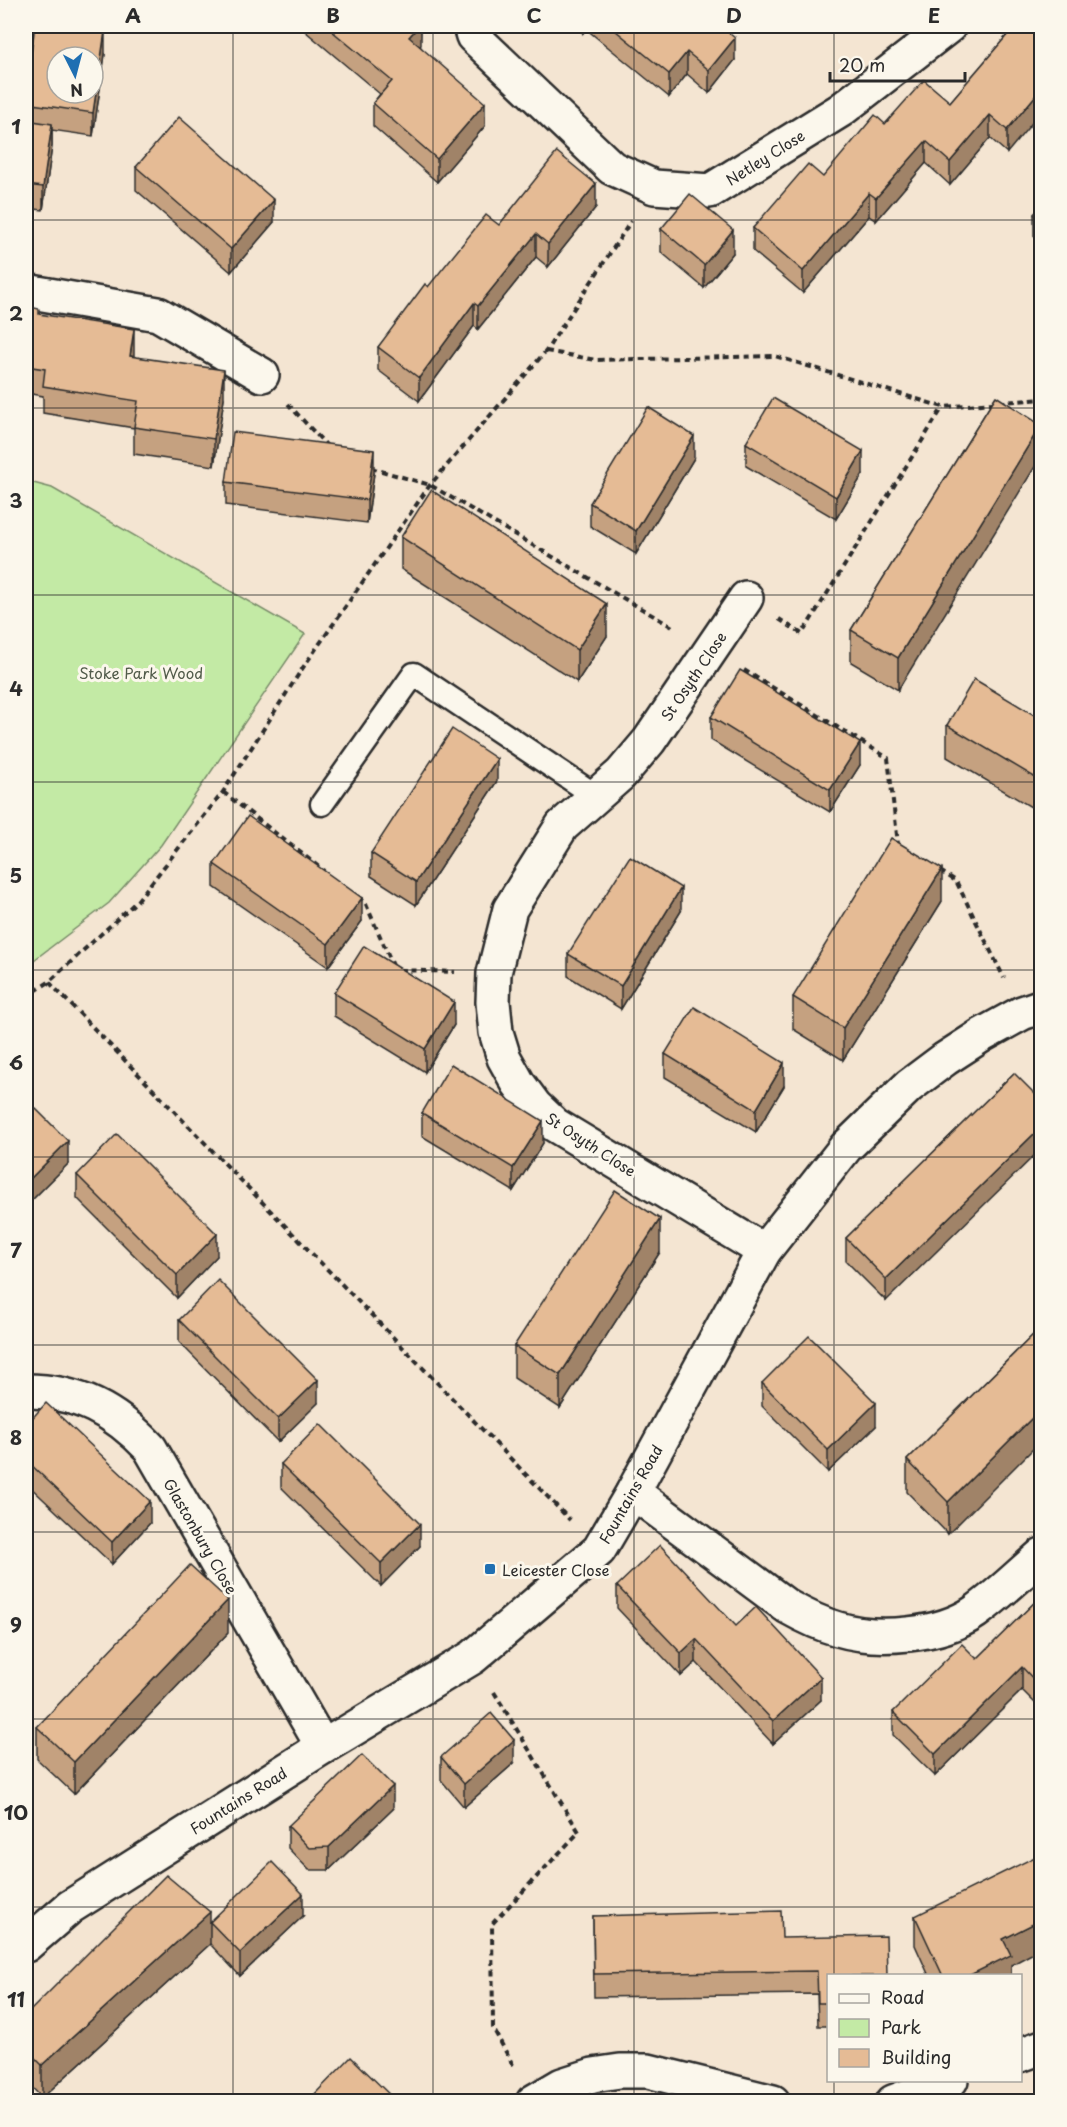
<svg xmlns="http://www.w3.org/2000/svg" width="1067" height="2127" font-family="'Playpen Sans',sans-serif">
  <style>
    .green { fill: #c3eaa5; stroke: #778a68; stroke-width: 1.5 }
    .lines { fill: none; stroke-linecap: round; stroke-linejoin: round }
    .lane-casing { stroke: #2b2b2b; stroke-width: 27 }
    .street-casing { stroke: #2b2b2b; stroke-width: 38 }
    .secondary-casing { stroke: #2b2b2b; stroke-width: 38 }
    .path { stroke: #2b2b2b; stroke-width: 4; stroke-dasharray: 6 4.5; stroke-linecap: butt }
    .lane { stroke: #fbf7ec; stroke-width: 22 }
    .street { stroke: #fbf7ec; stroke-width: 33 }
    .secondary { stroke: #fbf7ec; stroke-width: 33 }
    .wall { fill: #c5a180; stroke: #2b2b2b; stroke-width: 1.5 }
    .shaded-wall { fill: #a08368; stroke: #2b2b2b; stroke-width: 1.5 }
    .building { fill: #e5bb95; stroke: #2b2b2b; stroke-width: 1.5; fill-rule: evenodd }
    .grid { fill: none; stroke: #2b2b2b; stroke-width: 1.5; stroke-opacity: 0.55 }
    .poi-dot { fill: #1f6fb2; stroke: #fbf7ec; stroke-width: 2 }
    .labels { text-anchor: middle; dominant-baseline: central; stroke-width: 6; stroke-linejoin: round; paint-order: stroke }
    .street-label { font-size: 15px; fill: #2b2b2b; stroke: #fbf7ec }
    .park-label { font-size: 15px; fill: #515b4a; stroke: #fbf7ec }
    .poi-label { font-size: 15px; fill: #2b2b2b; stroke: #fbf7ec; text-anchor: start }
    .neatline { fill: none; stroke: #2b2b2b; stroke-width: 2 }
    .grid-label { font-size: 20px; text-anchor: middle; font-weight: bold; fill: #2b2b2b }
  </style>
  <rect width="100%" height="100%" fill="#f4e5d2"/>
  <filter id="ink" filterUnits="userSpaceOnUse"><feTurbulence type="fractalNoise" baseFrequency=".0167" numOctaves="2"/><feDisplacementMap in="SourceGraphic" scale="12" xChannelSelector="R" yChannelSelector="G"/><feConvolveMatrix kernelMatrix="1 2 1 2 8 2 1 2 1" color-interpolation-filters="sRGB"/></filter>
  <g filter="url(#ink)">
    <polygon class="green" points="26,481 52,488 305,634 161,845 109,903 26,966"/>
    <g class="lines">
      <defs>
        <polyline id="lane" points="322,804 414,674 596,796"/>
        <g id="street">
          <polyline points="470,26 473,36 612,168 654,187 710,191 841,110 949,26"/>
          <polyline points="26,291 158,314 262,375"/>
          <polyline points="746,598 649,741 621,774 562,826 510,909 494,973 493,1002 496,1032 504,1058 518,1083 535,1106 555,1125 764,1251"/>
          <path d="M26 1391C78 1391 115 1411 150 1448L323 1747"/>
          <path d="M633 1492 788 1607C804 1616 820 1624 838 1629 878 1641 940 1636 975 1612 999 1595 1020 1574 1042 1555"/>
          <polyline points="1020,2055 1042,2047"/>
          <polyline points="533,2102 562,2085 593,2075 620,2071 648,2071 773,2102"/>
          <polyline points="893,2102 951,2080"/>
        </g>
        <polyline id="secondary" points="26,1945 70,1907 323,1747 473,1657 599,1550 633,1492 764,1251 846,1147 909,1086 945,1059 982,1035 1022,1013 1042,1006"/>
      </defs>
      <use href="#lane" class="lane-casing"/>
      <use href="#street" class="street-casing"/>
      <use href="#secondary" class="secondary-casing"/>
      <g class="path">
        <polyline points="546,351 596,360 775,356 943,407 1042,399"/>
        <polyline points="288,404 328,447"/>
        <polyline points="371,468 430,485 676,629"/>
        <polyline points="779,619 802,634 943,407"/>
        <polyline points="744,670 888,758 898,844"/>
        <polyline points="223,792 324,871"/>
        <polyline points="940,871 956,881 1004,978"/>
        <polyline points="358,897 365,902 394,968"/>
        <polyline points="400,970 455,972"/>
        <polyline points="49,982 570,1520"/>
        <polyline points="26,997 49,982 137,901 223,792 302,669 430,485 546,351 631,221"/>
        <polyline points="494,1692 579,1832 492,1924 493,2028 514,2067"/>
      </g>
      <use href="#lane" class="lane"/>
      <use href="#street" class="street"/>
      <use href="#secondary" class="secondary"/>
    </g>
    <g class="wall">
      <polygon points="299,26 421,26 420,46 485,126 437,182 373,126 373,103 380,94"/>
      <polygon points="573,26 720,26 735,60 709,93 687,74 669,97 586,29 583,33"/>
      <polygon points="1015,26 1007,153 990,138 950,185 926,163 876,221 869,216 803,293 753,251 753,228 823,177 885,124 950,102"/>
      <polygon points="105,54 93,136 52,130 52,146 43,210 26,208 26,89"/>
      <polygon points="136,167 274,222 231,272 136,190"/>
      <polygon points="596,207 548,267 536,257 478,329 474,326 419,401 378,370 378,347 428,287 499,225"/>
      <polygon points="1041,207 1041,244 1034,236 1034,214"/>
      <polygon points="661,229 733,253 704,288 661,252"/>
      <polygon points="26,306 39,314 224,398 214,466 134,454 134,428 43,413 43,396 26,393"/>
      <polygon points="996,396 898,690 851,662 851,630"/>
      <polygon points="746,443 863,474 836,519 746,466"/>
      <polygon points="694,458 636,554 590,526 590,503"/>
      <polygon points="374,473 367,523 226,505 226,482"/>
      <polygon points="401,537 607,636 577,682 401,569"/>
      <polygon points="711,717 860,765 830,812 711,740"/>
      <polygon points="1041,719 1041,813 947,757 947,725"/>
      <polygon points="497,781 416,905 371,876 371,853"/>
      <polygon points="214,864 362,921 328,967 214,887"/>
      <polygon points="942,901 843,1060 793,1029 793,997"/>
      <polygon points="681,911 621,1009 568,976 568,954"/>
      <polygon points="334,993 454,1025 425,1072 334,1016"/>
      <polygon points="665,1054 784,1086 756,1132 665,1077"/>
      <polygon points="1014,1073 886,1301 846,1261 846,1238"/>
      <polygon points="26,1099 68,1164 29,1203 26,1200"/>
      <polygon points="422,1113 543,1143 513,1191 422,1136"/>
      <polygon points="77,1175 217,1256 177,1298 77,1198"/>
      <polygon points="660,1252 560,1408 514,1378 514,1346"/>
      <polygon points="179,1320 318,1403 278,1442 179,1342"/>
      <polygon points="1041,1327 948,1534 907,1492 907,1460"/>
      <polygon points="762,1383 876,1426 828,1472 762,1406"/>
      <polygon points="26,1425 150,1523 112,1564 26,1483"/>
      <polygon points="281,1464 420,1546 381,1586 281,1487"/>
      <polygon points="617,1586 736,1626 821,1700 773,1744 696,1662 681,1676 617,1608"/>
      <polygon points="1041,1596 1038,1706 1022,1690 935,1776 893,1735 893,1712 977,1659"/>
      <polygon points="228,1633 74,1794 37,1759 37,1727"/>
      <polygon points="441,1757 514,1763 464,1807 441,1780"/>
      <polygon points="393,1809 329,1870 309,1870 288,1848 288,1826"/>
      <polygon points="303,1916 240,1976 210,1944 42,2098 26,2081 26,2015 210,1922"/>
      <polygon points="593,1916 782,1938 828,1976 828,2026 818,2026 817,1994 594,1997"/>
      <polygon points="915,1916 1011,1965 1011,1976 929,1976 915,1945"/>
    </g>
    <g class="shaded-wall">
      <polygon points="419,26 421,26 421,45 409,59 409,37"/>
      <polygon points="583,26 586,26 586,29 583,33"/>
      <polygon points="105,31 105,54 93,136 93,113"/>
      <polygon points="735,38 735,60 709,93 709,70"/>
      <polygon points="687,52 687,74 669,97 669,74"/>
      <polygon points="1041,89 1041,112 1007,153 1007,130"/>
      <polygon points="485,103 485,126 437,182 437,159"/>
      <polygon points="990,115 990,138 950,185 950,162"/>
      <polygon points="52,124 52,146 43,210 43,187"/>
      <polygon points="926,141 926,163 876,221 876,198"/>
      <polygon points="596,184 596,207 548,267 548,244"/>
      <polygon points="869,193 869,216 803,293 803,271"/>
      <polygon points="274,200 274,222 231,272 231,249"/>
      <polygon points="733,230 733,253 704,288 704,265"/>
      <polygon points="536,234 536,257 478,329 478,306"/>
      <polygon points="474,303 474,326 419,401 419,378"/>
      <polygon points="134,329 134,357 130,356"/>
      <polygon points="224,370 224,398 214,466 214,439"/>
      <polygon points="1041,425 1041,457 898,690 898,658"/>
      <polygon points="694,436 694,458 636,554 636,531"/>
      <polygon points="374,450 374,473 367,523 367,500"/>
      <polygon points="863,451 863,474 836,519 836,497"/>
      <polygon points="607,604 607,636 577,682 577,650"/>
      <polygon points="860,743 860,765 830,812 830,790"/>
      <polygon points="497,759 497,781 416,905 416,882"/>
      <polygon points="942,869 942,901 843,1060 843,1028"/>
      <polygon points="681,888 681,911 621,1009 621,986"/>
      <polygon points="362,898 362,921 328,967 328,944"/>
      <polygon points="454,1002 454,1025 425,1072 425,1049"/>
      <polygon points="784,1063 784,1086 756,1132 756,1110"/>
      <polygon points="543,1121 543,1143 513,1191 513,1168"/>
      <polygon points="1041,1127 1041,1149 886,1301 886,1279"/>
      <polygon points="68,1141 68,1164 29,1203 29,1180"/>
      <polygon points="660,1219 660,1252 560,1408 560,1375"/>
      <polygon points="217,1234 217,1256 177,1298 177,1275"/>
      <polygon points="318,1380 318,1403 278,1442 278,1419"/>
      <polygon points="876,1403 876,1426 828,1472 828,1450"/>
      <polygon points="1041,1409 1041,1441 948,1534 948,1502"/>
      <polygon points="150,1501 150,1523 112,1564 112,1542"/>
      <polygon points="420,1524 420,1546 381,1586 381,1563"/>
      <polygon points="228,1600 228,1633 74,1794 74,1762"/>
      <polygon points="696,1639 696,1662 681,1676 681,1653"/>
      <polygon points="1022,1667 1022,1690 935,1776 935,1754"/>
      <polygon points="821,1677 821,1700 773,1744 773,1721"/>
      <polygon points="1041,1681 1041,1703 1038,1706 1038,1684"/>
      <polygon points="514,1740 514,1763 464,1807 464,1784"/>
      <polygon points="393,1786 393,1809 329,1870 329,1847"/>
      <polygon points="303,1894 303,1916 240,1976 240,1953"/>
      <polygon points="210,1912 210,1944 42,2098 42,2065"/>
      <polygon points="1041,1920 1041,1949 1011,1965 1011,1976 968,1976 1003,1939"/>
    </g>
    <g class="building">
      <path d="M35 26H71L105 31 93 113 26 103V89ZM57 57H93V93H57Z"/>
      <polygon points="326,26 419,26 409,37 485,103 437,159 373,103 392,81"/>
      <polygon points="610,26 720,26 735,38 709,70 687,52 669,74"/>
      <polygon points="1015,26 1041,26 1041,89 1007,130 990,115 950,162 926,141 876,198 869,193 803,271 753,228 808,164 823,177 875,115 885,124 924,80 950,102"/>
      <polygon points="179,117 274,200 231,249 136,167"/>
      <polygon points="26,120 52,124 43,187 26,185"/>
      <polygon points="557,152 596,184 548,244 536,234 478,306 474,303 419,378 378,347 425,284 428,287 486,215 499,225"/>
      <polygon points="690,194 733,230 704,265 661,229"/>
      <polygon points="1041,207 1041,222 1034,214"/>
      <polygon points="26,306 39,309 39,314 134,329 130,356 224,370 214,439 134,427 138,401 43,386 45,369 26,366"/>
      <polygon points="996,396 1041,425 898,658 851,630"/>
      <polygon points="773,398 863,451 836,497 746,443"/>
      <polygon points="648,407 694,436 636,531 590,503"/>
      <polygon points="233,432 374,450 367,500 226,482"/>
      <polygon points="431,490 607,604 577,650 401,537"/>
      <polygon points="740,670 860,743 830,790 711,717"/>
      <polygon points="974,679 1041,719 1041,781 947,725"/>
      <polygon points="452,729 497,759 416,882 371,853"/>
      <polygon points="248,816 362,898 328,944 214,864"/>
      <polygon points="891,838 942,869 843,1028 793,997"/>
      <polygon points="630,856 681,888 621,986 568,954"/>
      <polygon points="364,946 454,1002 425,1049 334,993"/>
      <polygon points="694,1007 784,1063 756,1110 665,1054"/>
      <polygon points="451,1064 543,1121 513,1168 422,1113"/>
      <polygon points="1014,1073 1041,1100 1041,1127 886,1279 846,1238"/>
      <polygon points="26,1099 68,1141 29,1180 26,1177"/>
      <polygon points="117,1134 217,1234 177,1275 77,1175"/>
      <polygon points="615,1190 660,1219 560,1375 514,1346"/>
      <polygon points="218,1280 318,1380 278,1419 179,1320"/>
      <polygon points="1041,1327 1041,1409 948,1502 907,1460"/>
      <polygon points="809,1336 876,1403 828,1450 762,1383"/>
      <polygon points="46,1403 150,1501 112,1542 26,1460 26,1425"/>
      <polygon points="320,1424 420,1524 381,1563 281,1464"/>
      <polygon points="660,1545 736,1626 756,1607 821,1677 773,1721 696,1639 681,1653 617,1586"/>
      <polygon points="190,1565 228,1600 74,1762 37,1727"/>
      <polygon points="1041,1596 1041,1681 1038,1684 1022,1667 935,1754 893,1712 962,1644 977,1659"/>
      <polygon points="491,1713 514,1740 464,1784 441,1757"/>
      <polygon points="362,1755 393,1786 329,1847 309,1848 288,1826"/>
      <polygon points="1041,1854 1041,1920 1003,1939 1011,1955 968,1976 943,1976 915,1916"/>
      <polygon points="272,1862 303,1894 240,1953 210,1922"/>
      <polygon points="166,1875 210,1912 42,2065 26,2049 26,2015"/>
      <polygon points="781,1911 782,1938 886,1936 887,1976 828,1976 828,2003 818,2003 817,1971 594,1974 593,1916"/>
      <polygon points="351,2057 394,2099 392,2102 307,2102"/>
      <polygon points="1041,2093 1041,2102 1015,2102"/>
    </g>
  </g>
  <path class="grid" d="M233 26V2102M433 26V2102M634 26V2102M834 26V1976M26 220H1042M26 408H1042M26 595H1042M26 782H1042M26 970H1042M26 1157H1042M26 1345H1042M26 1532H1042M26 1719H1042M26 1907H1042M834 2080V2102"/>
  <rect class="poi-dot" x="484" y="1563" width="12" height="12" rx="3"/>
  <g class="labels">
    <g class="street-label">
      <text transform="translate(765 157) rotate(-32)">Netley Close</text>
      <text transform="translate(693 676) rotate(-56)">St Osyth Close</text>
      <text transform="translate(591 1144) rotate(33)">St Osyth Close</text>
      <text transform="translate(630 1494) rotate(-60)">Fountains Road</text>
      <text transform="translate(201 1536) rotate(60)">Glastonbury Close</text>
      <text transform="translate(238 1800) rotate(-32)">Fountains Road</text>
    </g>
    <g class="park-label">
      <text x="141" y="672">Stoke Park Wood</text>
    </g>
    <g class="poi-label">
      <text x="502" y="1569">Leicester Close</text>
    </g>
  </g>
  <rect width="1067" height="2127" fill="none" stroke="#fbf7ec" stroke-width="66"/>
  <rect x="827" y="1974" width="195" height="108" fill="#fbf7ec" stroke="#a8a59f" stroke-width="1.5"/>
  <rect x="839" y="1994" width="30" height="9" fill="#fbf7ec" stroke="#a8a59f" stroke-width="1.5"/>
  <text x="881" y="2004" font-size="18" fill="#2b2b2b">Road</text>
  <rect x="839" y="2019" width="30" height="18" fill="#c3eaa5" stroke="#a8a59f" stroke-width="1.5"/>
  <text x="881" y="2034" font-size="18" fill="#2b2b2b">Park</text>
  <rect x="839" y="2049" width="30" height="18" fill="#e5bb95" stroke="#a8a59f" stroke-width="1.5"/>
  <text x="881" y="2064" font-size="18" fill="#2b2b2b">Building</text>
  <g transform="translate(75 75) rotate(174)"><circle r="28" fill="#fbf7ec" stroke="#a8a59f" stroke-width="1.5"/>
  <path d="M0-4.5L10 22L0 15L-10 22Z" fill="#1f6fb2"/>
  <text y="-9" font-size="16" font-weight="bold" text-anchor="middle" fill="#2b2b2b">N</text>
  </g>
  <path d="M830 72v9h135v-9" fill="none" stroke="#2b2b2b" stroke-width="3"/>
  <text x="839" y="72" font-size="18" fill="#2b2b2b" stroke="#fbf7ec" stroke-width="4.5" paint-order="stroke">20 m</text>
  <rect x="33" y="33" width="1001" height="2061" class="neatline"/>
  <g class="grid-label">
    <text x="133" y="23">A</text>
    <text x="333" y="23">B</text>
    <text x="534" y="23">C</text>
    <text x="734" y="23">D</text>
    <text x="934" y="23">E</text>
    <text x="16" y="134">1</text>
    <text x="16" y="321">2</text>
    <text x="16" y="508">3</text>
    <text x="16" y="696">4</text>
    <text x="16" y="883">5</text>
    <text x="16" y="1070">6</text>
    <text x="16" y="1258">7</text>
    <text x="16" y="1445">8</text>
    <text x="16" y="1632">9</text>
    <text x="16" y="1820">10</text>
    <text x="16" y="2007">11</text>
  </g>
</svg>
